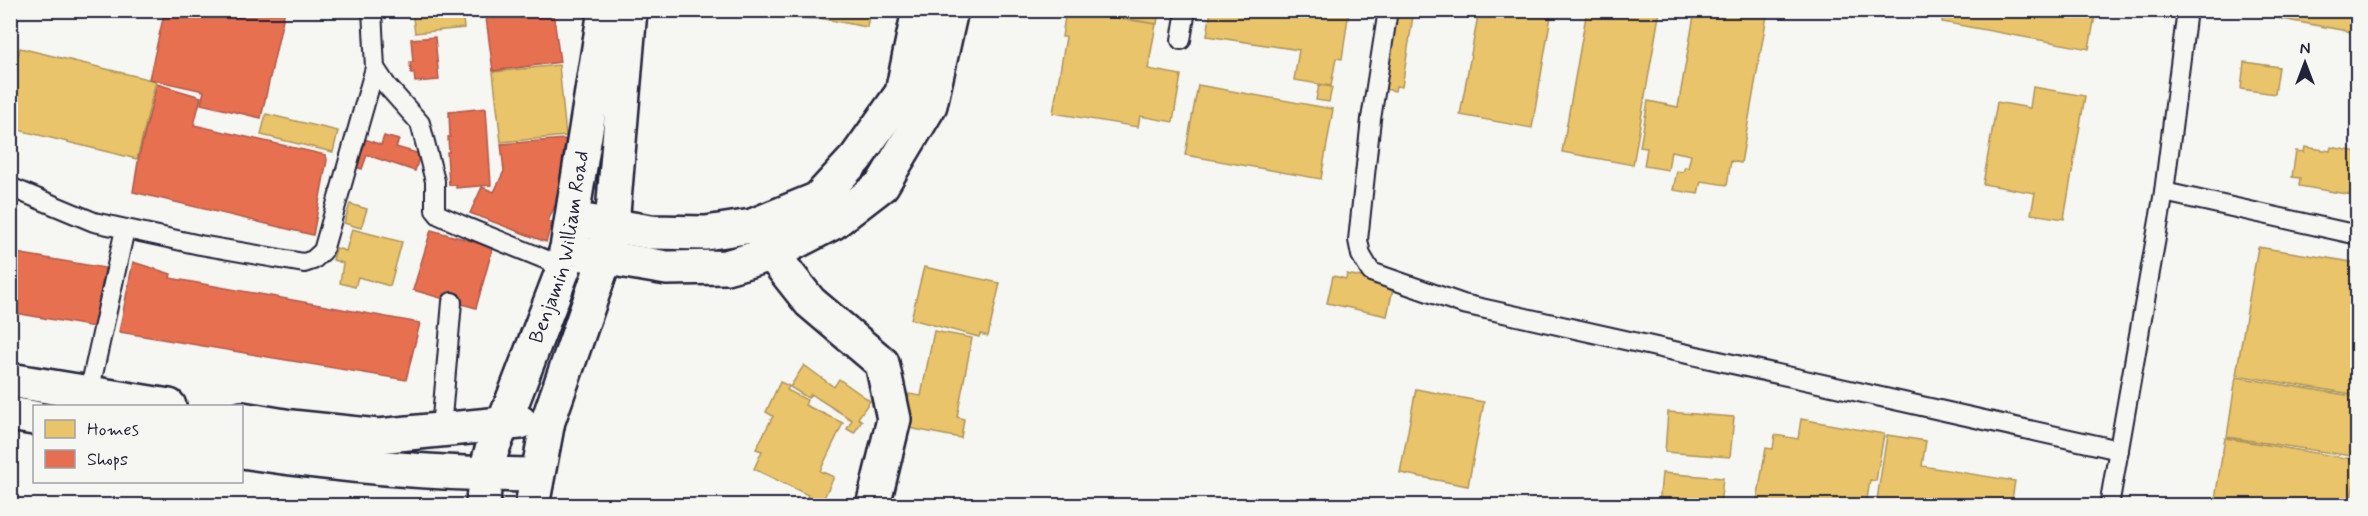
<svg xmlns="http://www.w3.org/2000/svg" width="2368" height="516" font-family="Mynerve,sans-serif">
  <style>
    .homes { fill: #e9c46a; stroke: #ad935c; stroke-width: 1.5 }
    .shops { fill: #e76f51; stroke: #ac584a; stroke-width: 1.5 }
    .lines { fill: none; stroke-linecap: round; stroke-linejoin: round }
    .service-casing { stroke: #22223b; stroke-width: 22 }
    .minor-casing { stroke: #22223b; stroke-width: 38 }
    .secondary-casing { stroke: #22223b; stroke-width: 38 }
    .service { stroke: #f6f6f2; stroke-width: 18 }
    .minor { stroke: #f6f6f2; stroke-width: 33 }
    .secondary { stroke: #f6f6f2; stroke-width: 33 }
    .labels { text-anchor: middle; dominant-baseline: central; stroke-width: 6; stroke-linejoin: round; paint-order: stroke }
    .street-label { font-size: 20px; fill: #22223b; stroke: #f6f6f2 }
  </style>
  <rect width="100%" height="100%" fill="#f6f6f2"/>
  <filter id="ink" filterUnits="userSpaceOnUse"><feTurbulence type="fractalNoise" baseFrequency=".0167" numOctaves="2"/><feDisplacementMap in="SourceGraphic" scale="12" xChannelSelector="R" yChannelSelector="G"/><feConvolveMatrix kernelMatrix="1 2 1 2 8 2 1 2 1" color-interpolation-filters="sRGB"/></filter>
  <g filter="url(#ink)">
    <g class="homes">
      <polygon points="412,10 462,10 464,28 415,33"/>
      <polygon points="719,10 818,10 818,19 719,15"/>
      <polygon points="820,10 870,10 867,27 819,18"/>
      <polygon points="1066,10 1156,24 1148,69 1181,75 1173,122 1140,116 1138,127 1053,113 1066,37 1062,37"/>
      <polygon points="1074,10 1159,10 1157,24"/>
      <polygon points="1211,10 1349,10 1342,59 1336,58 1331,86 1294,80 1299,50 1207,36"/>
      <polygon points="1479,10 1552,10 1532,128 1460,115"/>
      <polygon points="1587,10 1660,10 1633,165 1562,152"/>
      <polygon points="1695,10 1768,10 1741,163 1731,161 1727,185 1701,181 1698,194 1673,190 1677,171 1683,172 1685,167 1688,168 1691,155 1671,151 1668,170 1644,166 1647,148 1640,147 1648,101 1678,107"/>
      <polygon points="1944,10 2096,10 2089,49 1942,22"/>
      <polygon points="2277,10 2358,10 2358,33 2276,18"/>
      <polygon points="1389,12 1413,16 1402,87 1396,86 1395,91 1378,88"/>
      <polygon points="20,48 156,81 137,159 10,128 10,87"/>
      <polygon points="2244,62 2279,67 2275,94 2241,89"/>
      <polygon points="559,65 566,136 501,142 493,72"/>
      <polygon points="1198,85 1333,109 1321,179 1185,155"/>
      <polygon points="1319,85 1332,87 1329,102 1316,100"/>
      <polygon points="2033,87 2085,96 2064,219 2031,214 2035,193 1983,184 1997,102 2030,108"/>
      <polygon points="266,114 338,131 333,152 261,135"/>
      <polygon points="2305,147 2330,151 2331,147 2358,152 2358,196 2299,186 2300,178 2292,177 2296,151 2304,152"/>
      <polygon points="350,204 367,209 361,228 344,223"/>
      <polygon points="352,229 402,242 390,286 358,277 355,287 340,283 343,263 333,260 336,248 346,251"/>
      <polygon points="2258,247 2358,263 2358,395 2236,375"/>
      <polygon points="924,267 1000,283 988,336 980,334 979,337 911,319"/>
      <polygon points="1347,274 1394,284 1387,316 1327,303 1333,276 1346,279"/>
      <polygon points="934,331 972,338 957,417 964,419 961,438 903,427 909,394 921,396"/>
      <polygon points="804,365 834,387 839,379 870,401 858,418 862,421 854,433 847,429 852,420 811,394 808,398 790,387"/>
      <polygon points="2236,377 2358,397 2358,457 2227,437"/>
      <polygon points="780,382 789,386 787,390 807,400 805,405 843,423 820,471 834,477 820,506 806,499 808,495 754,469 762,451 756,449 773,416 766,412"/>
      <polygon points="1416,389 1484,402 1468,486 1400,473"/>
      <polygon points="1668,412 1734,417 1730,457 1665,452"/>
      <polygon points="1801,419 1884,434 1876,481 1870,480 1866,506 1756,506 1766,448 1773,449 1775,435 1798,439"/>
      <polygon points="1887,435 1926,441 1922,466 2015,481 2011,506 1876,506"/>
      <polygon points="2225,438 2358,460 2350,506 2255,506 2215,499"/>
      <polygon points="1662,473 1723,478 1720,506 1659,506"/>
    </g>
    <g class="shops">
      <polygon points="165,10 285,10 261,118 201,104 204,91 149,79"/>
      <polygon points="485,10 553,10 560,62 493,71"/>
      <polygon points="435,37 439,80 415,82 414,73 411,73 410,62 413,62 411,39"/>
      <polygon points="157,84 201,97 194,125 326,155 327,160 313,235 133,192 139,156"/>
      <polygon points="486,108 491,185 456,188 456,185 449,185 447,152 449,152 448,137 450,137 449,112"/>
      <polygon points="384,136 399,140 396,147 420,154 415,171 367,155 362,169 355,167 365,139 381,145"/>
      <polygon points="565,139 569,166 560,185 564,186 548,221 552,223 546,242 470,213 482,187 494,192 504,171 501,144"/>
      <polygon points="431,230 493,247 476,308 413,290"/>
      <polygon points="10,252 105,268 94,327 10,312"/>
      <polygon points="133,262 171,274 170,278 420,323 406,380 119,332"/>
    </g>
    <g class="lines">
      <defs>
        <g id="service">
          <polyline points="372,10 375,68 387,86 420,123 435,181 435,210 439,215 466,227 564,267"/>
          <polyline points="1388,10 1371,119 1358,240 1361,255 1371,272 1463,304 2119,450"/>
          <polyline points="1181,40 1186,10"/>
          <polyline points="10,187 94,222 200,245 304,263 313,260 323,251 375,68"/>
          <polyline points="2164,192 2358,235"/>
          <polyline points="89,393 125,229"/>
          <polyline points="441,429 452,302"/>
          <polyline points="2109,506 2164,192 2187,10"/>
        </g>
        <polyline id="minor" points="762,227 772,254 810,302 882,363 894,419 873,506"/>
        <g id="secondary">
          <polyline points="590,222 651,232 706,233 752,226 818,199 856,158 902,93 919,10"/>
          <polyline points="566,251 667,268 726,267 772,254 834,222 882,185 930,105 951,10"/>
          <polyline points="10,380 169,406"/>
          <polyline points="10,414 34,418"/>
          <polyline points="242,419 291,427 378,436 520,422"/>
          <path d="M242 451C339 466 437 474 536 475"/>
          <path id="s1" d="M483 506C484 474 489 450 504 423L564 267 605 10"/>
          <polyline points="532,506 548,421 605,258 612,225 630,10"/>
        </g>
      </defs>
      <use href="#service" class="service-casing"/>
      <use href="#minor" class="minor-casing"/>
      <use href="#secondary" class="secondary-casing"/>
      <use href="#service" class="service"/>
      <use href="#minor" class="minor"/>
      <use href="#secondary" class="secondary"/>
    </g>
  </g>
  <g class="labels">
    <g class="street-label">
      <text stroke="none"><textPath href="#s1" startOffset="272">Benjamin William Road</textPath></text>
    </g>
  </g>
  <rect width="2368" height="516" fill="none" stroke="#f6f6f2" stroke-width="36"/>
  <rect x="18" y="18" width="2332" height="480" fill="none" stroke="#22223b" stroke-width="2" filter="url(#ink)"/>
  <rect x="33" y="405" width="210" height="78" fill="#f6f6f2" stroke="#a1a1a9" stroke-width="1.5"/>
  <rect x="45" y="420" width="30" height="18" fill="#e9c46a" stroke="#a1a1a9" stroke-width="1.5"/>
  <text x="87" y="435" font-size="18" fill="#22223b">Homes</text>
  <rect x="45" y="450" width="30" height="18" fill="#e76f51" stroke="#a1a1a9" stroke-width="1.5"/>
  <text x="87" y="465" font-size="18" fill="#22223b">Shops</text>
  <g transform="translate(2305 63)" stroke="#f6f6f2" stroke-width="4.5" paint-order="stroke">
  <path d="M0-4.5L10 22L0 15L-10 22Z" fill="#22223b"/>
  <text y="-9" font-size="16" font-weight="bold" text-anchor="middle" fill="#22223b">N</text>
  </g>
</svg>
